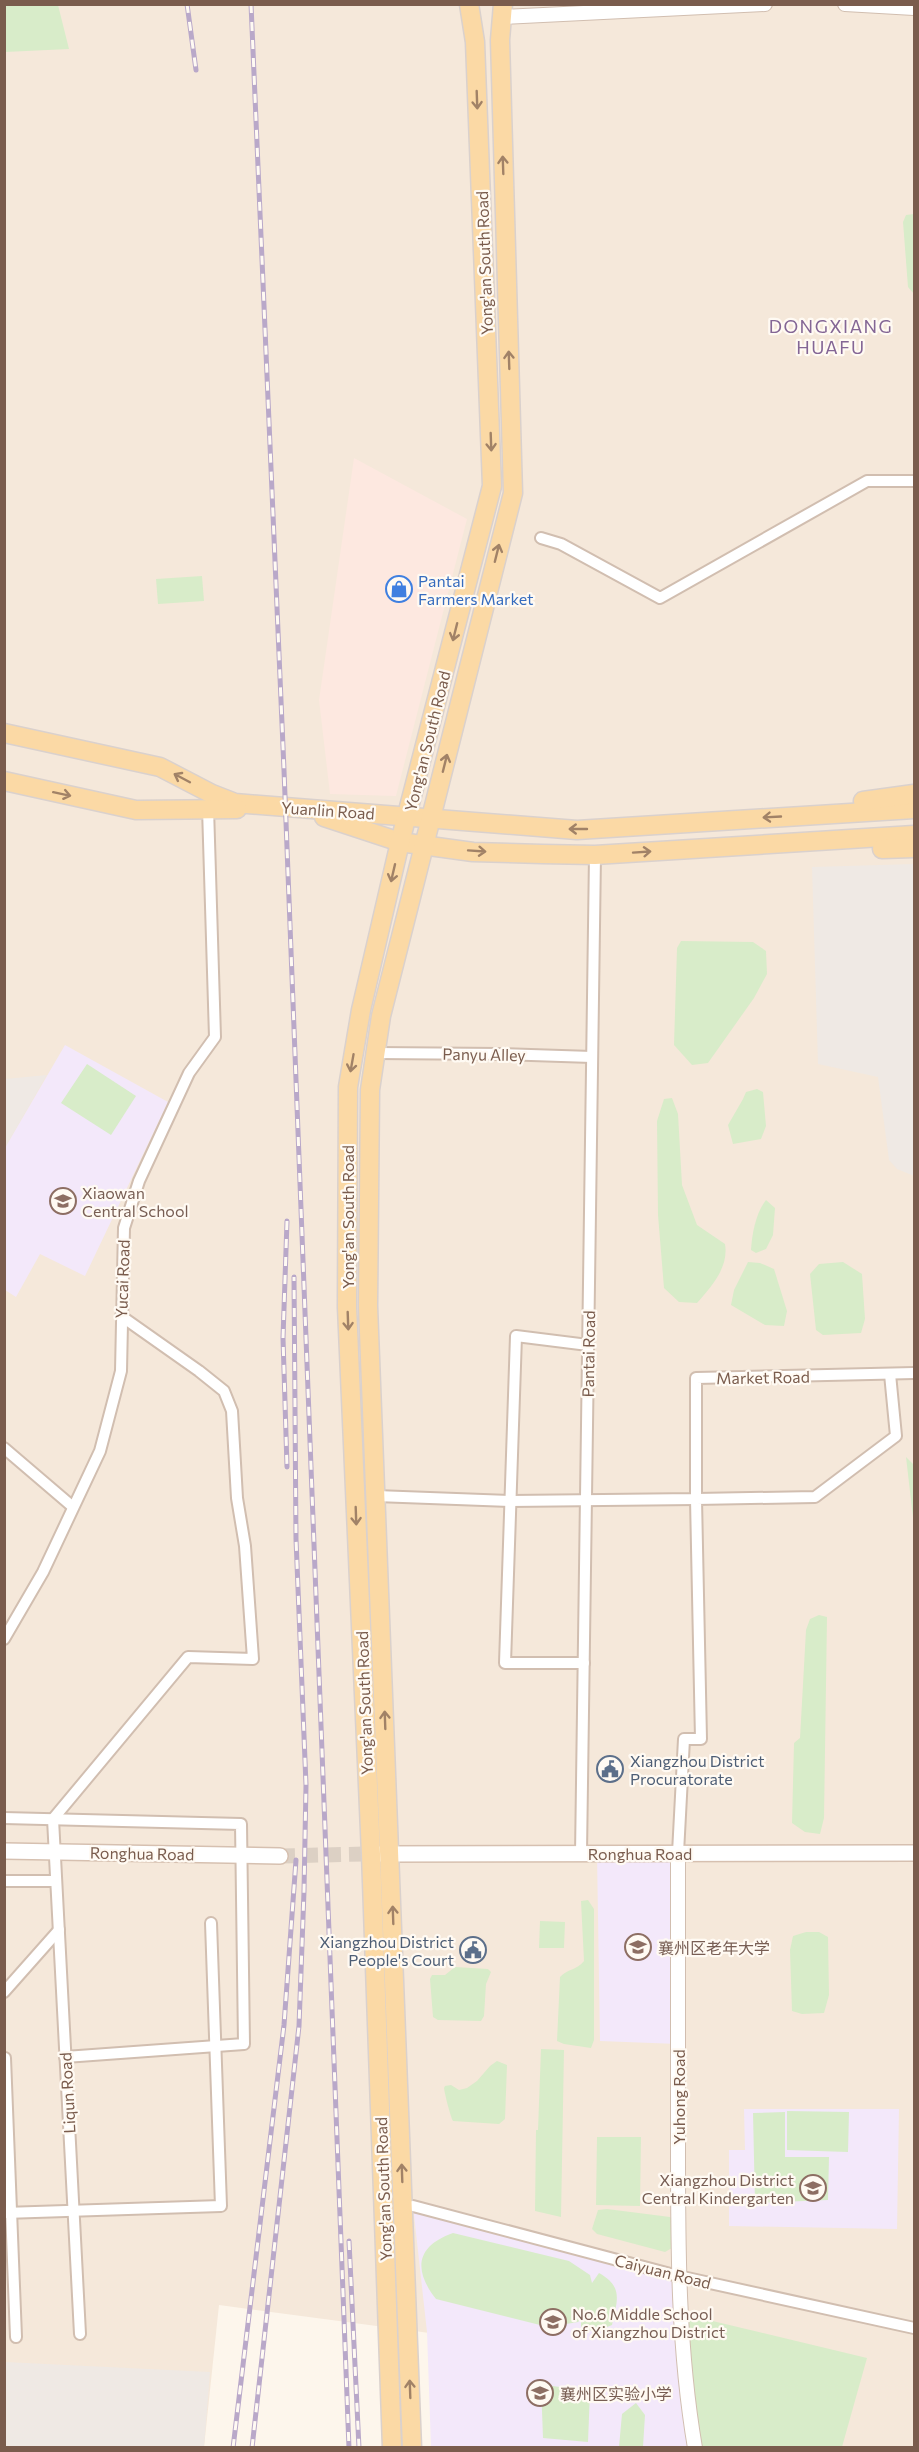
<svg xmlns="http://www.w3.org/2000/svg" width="919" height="2452" font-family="Commissioner,'Noto Sans SC',sans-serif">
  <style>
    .residential { fill: #f5e8da }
    .commercial { fill: #fde8e0 }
    .industrial { fill: #efe9e4 }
    .education { fill: #f3e8fa }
    .green { fill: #d8ecc9 }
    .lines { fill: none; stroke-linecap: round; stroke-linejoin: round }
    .secondary-tunnel { stroke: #dcd0c4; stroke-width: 15; stroke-dasharray: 15 8; stroke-linecap: butt }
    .minor-casing { stroke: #d1beb0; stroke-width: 14 }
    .tertiary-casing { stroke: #d1beb0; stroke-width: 16 }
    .secondary-casing { stroke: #d6c0b0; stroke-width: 18 }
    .primary-casing { stroke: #dad1cd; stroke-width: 21 }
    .minor { stroke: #fff; stroke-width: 10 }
    .tertiary { stroke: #fff; stroke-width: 14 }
    .secondary { stroke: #fff; stroke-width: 15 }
    .primary { stroke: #fbd9a5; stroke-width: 18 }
    .rail-casing { stroke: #b9a8c9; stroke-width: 5 }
    .rail { stroke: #fffaf3; stroke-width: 3; stroke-dasharray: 9; stroke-linecap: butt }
    .oneway { stroke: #a18267 }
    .labels { text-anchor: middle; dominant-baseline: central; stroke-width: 4.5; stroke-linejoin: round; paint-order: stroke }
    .street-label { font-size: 16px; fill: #7a5c4d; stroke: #fffaf3 }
    .shop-label { font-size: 16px; fill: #366cbe; stroke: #fffaf3; text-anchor: start }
    .education-label { font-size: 16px; fill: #785e54; stroke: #fffaf3; text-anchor: start }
    .service-label { font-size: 16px; fill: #4e5e75; stroke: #fffaf3; text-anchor: start }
    .neighbourhood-label { font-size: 18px; letter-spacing: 1.5px; fill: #846695; stroke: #fffaf3 }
  </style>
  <rect width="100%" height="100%" fill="#fdf6ec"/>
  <polygon class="residential" points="5,5 914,5 914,2447 437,2447 437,2334 219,2305 204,2447 5,2448"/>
  <polygon class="commercial" points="354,458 467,519 396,796 330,794 319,700"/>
  <g class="industrial">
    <polygon points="914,864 914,1176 897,1169 889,1160 878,1077 818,1064 812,867"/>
    <polygon points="47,1075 5,1148 5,1079"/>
    <polygon points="5,2362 210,2372 204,2447 5,2447"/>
  </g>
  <g class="education">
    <polygon points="65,1045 168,1102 85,1276 40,1254 16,1297 5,1290 5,1148"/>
    <polygon points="678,1853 678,2044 600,2041 597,1854"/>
    <polygon points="744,2109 899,2109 897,2229 729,2226 729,2150 745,2150"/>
    <polygon points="413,2206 678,2276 695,2447 431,2447 427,2332"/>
  </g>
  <g class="green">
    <polygon points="5,4 58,5 69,49 5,52"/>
    <polygon points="914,214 914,294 908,287 903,222 906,215"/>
    <polygon points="202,576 204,601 158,604 156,579"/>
    <polygon points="681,941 753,942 766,951 767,974 754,998 708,1063 692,1065 674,1045 677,948"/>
    <polygon points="87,1064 136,1096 111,1135 61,1103"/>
    <polygon points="757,1089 763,1092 766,1126 761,1139 733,1144 728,1125 743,1099 746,1092"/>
    <path d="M672 1098 678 1114 682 1185 697 1225 725 1244C729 1267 712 1286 697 1303L679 1302 664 1288 658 1215 657 1121 664 1099Z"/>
    <path d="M766 1200 775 1208 773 1235 766 1249 756 1253 751 1250C752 1233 756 1213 766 1200Z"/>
    <polygon points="748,1262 760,1263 774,1269 787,1311 784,1326 765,1325 731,1305 734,1290"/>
    <polygon points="843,1262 862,1274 865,1319 861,1333 823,1335 816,1330 810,1274 819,1264"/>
    <polygon points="906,1457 914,1465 914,1526"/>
    <polygon points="819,1615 827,1617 824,1818 820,1834 805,1832 792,1823 794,1743 800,1738 806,1630 810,1619"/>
    <path d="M588 1900 594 1909V2040L591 2048 564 2044 557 2041 560 1977C567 1969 577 1970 584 1961L581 1901Z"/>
    <polygon points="540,1921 565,1922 564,1948 539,1948"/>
    <polygon points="806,1932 819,1932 828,1937 829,1995 824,2013 802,2014 792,2011 790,1950 793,1936"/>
    <polygon points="455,1967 488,1969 491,1972 486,1984 484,2016 481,2021 438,2020 433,2017 430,1979 432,1975 445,1975"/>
    <polygon points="541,2049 564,2050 561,2217 535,2211 536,2130 538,2130"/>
    <path d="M497 2061 507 2065 505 2119 499 2124 453 2121C450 2115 445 2095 444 2088L445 2086 451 2085 459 2090 467 2088 477 2081 490 2066Z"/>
    <polygon points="787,2111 849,2112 848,2152 787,2150"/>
    <polygon points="785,2112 785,2157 829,2157 828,2200 755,2203 753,2113"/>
    <polygon points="597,2137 641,2137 640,2206 596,2205"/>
    <polygon points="607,2209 670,2217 673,2219 672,2248 665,2252 597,2234 592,2229 598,2210"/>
    <path d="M453 2233 569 2261 590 2275 592 2283 599 2273C624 2287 617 2301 612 2325L595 2332 581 2327V2319L578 2322 548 2327 436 2299C413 2270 416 2246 453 2233Z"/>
    <polygon points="679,2313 867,2358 842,2447 695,2447"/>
    <polygon points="541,2384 590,2392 588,2442 543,2438"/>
    <polygon points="636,2403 645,2415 643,2447 619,2447 622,2414"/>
  </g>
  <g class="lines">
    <polyline class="secondary-tunnel" points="280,1856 365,1854"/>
    <defs>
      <g id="minor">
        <polyline points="541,538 561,544 660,598 867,481 914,481"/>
        <polyline points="375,1053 500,1054 592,1057"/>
        <polyline points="4,1448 73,1507"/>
        <polyline points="376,1496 510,1501 696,1499 696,1378 914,1373"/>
        <polyline points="4,1639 43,1572 100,1451 121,1371 124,1228 139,1181 189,1073 215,1037 208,808"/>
        <polyline points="584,1663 505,1663 516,1336 588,1345"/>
        <polyline points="4,1818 241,1824 244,2044 65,2057"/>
        <polyline points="678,1853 684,1739 701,1739 696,1499 815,1497 896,1436 890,1374"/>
        <polyline points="581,1854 595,855"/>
        <polyline points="4,1881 56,1881"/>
        <polyline points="4,1992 59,1930"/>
        <polyline points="5,2058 16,2337"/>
        <polyline points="413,2206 678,2276 914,2328"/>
        <polyline points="4,2213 221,2206 211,1923"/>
        <polyline points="80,2334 53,1819 188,1657 253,1659 245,1546 237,1498 232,1411 224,1391 199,1371 121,1316"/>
      </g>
      <g id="tertiary">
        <polyline points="845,4 914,8"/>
        <polyline points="502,17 765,4"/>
        <path d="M678 1853C678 1952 678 2050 678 2149 678 2249 678 2348 695 2448"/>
      </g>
      <g id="secondary">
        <polyline points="4,1851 280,1856"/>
        <polyline points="378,1854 914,1853"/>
      </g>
      <g id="primary">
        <polyline points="4,733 160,767 212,794 235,803 577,830 914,809"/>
        <polyline points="4,781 136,810 237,809"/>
        <polyline points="863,801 914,794"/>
        <polyline points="324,817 400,842 473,852 542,854 595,855 914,835"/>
        <polyline points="882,849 914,848"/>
        <polyline points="392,2448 371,1854 347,1307 348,1087 361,1010 400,842 492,486 475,42 469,4"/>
        <polyline points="412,2448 368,1306 370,1090 381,1016 513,493 500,40 503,4"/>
      </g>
    </defs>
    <use href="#minor" class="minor-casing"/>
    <use href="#tertiary" class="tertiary-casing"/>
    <use href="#secondary" class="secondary-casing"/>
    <use href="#primary" class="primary-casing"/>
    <use href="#minor" class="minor"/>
    <use href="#tertiary" class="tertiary"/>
    <use href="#secondary" class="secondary"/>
    <use href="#primary" class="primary"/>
    <defs>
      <g id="rail">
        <polyline points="187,4 196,70"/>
        <polyline points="251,4 284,770 349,2448"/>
        <polyline points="287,1221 283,1338 287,1467"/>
        <polyline points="349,2241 359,2448"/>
        <polyline points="233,2448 284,2025 296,1860"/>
        <polyline points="252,2448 299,2026 304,1891 306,1785 296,1539 294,1277"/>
      </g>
    </defs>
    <use href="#rail" class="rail-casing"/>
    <use href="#rail" class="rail"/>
  </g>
  <defs><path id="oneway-shaft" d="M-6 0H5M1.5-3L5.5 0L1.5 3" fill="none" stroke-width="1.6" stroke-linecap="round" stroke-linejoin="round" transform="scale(1.5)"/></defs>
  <g class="oneway">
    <use href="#oneway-shaft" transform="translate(477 100) rotate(88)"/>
    <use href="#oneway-shaft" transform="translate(503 165) rotate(-92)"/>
    <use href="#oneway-shaft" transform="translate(509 360) rotate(-92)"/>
    <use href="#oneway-shaft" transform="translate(491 442) rotate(88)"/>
    <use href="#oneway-shaft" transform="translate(497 553) rotate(-76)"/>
    <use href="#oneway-shaft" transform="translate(455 632) rotate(104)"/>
    <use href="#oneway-shaft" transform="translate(445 763) rotate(-76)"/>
    <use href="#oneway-shaft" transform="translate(182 778) rotate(-152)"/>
    <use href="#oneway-shaft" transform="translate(62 794) rotate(12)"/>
    <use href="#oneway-shaft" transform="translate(772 817) rotate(177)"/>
    <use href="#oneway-shaft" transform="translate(578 829) rotate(180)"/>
    <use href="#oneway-shaft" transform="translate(477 851) rotate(4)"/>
    <use href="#oneway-shaft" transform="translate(642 852) rotate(-4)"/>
    <use href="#oneway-shaft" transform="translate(393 873) rotate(103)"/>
    <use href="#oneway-shaft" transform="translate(352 1063) rotate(100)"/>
    <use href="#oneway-shaft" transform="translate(348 1321) rotate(88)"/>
    <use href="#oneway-shaft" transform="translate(356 1516) rotate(88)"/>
    <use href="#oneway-shaft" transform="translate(385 1720) rotate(-92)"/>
    <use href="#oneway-shaft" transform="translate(393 1915) rotate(-92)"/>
    <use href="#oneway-shaft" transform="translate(402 2173) rotate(-92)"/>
    <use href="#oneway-shaft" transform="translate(410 2389) rotate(-92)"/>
  </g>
  <defs>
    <symbol id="shop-ring" viewBox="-11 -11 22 22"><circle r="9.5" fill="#fffaf3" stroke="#3f7fe0" stroke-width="1.5"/><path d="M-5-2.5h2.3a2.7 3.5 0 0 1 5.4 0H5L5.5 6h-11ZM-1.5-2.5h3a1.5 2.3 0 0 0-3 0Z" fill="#3f7fe0"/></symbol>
    <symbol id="school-ring" viewBox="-11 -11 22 22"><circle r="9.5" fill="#fffaf3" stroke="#8d6e63" stroke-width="1.5"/><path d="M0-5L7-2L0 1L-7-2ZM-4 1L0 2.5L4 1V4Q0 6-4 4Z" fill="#8d6e63"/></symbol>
    <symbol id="civic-ring" viewBox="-11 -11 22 22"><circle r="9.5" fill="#fffaf3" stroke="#5c6f8a" stroke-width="1.5"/><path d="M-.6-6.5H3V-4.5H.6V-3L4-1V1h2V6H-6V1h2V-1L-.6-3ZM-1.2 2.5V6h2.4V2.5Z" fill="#5c6f8a"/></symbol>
    <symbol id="university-ring" viewBox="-11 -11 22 22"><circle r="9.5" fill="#fffaf3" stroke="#8d6e63" stroke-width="1.5"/><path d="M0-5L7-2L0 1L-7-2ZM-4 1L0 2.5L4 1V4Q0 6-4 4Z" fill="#8d6e63"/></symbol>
  </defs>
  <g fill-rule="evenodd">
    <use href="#shop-ring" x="384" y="574" width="30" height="30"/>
    <use href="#school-ring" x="48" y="1186" width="30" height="30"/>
    <use href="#civic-ring" x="595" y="1754" width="30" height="30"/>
    <use href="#university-ring" x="623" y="1932" width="30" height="30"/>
    <use href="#civic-ring" x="458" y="1935" width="30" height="30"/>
    <use href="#school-ring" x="798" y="2173" width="30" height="30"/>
    <use href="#school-ring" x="538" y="2307" width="30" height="30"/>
    <use href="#school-ring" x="525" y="2378" width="30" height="30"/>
  </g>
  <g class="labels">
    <g class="street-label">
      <text transform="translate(484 263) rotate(-92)">Yong'an South Road</text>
      <text transform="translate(427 741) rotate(-76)">Yong'an South Road</text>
      <text transform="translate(328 810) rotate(4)">Yuanlin Road</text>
      <text transform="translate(484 1054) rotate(1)">Panyu Alley</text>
      <text transform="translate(347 1217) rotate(-90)">Yong'an South Road</text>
      <text transform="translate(122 1279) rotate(-88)">Yucai Road</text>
      <text transform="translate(588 1354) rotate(-89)">Pantai Road</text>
      <text transform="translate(763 1377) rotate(-1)">Market Road</text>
      <text transform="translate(364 1703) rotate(-92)">Yong'an South Road</text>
      <text transform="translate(142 1853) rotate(1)">Ronghua Road</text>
      <text x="640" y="1853">Ronghua Road</text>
      <text transform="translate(67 2093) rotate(-93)">Liqun Road</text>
      <text transform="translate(678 2097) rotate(-90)">Yuhong Road</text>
      <text transform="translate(383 2189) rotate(-92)">Yong'an South Road</text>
      <text transform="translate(663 2271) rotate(14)">Caiyuan Road</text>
    </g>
    <g class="shop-label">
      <text x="418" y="580">Pantai<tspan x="418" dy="18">Farmers Market</tspan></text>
    </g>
    <g class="education-label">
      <text x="82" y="1192">Xiaowan<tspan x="82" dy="18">Central School</tspan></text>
      <text x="658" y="1947">襄州区老年大学</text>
      <text x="794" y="2179" text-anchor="end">Xiangzhou District<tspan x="794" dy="18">Central Kindergarten</tspan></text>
      <text x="572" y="2313">No.6 Middle School<tspan x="572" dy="18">of Xiangzhou District</tspan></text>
      <text x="560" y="2393">襄州区实验小学</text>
    </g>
    <g class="service-label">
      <text x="630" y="1760">Xiangzhou District<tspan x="630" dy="18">Procuratorate</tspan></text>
      <text x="454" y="1941" text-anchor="end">Xiangzhou District<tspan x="454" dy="18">People's Court</tspan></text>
    </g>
    <g class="neighbourhood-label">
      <text x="831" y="326">DONGXIANG<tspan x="831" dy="21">HUAFU</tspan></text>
    </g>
  </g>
  <rect width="919" height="2452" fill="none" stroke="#7a5c4d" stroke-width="12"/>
</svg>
